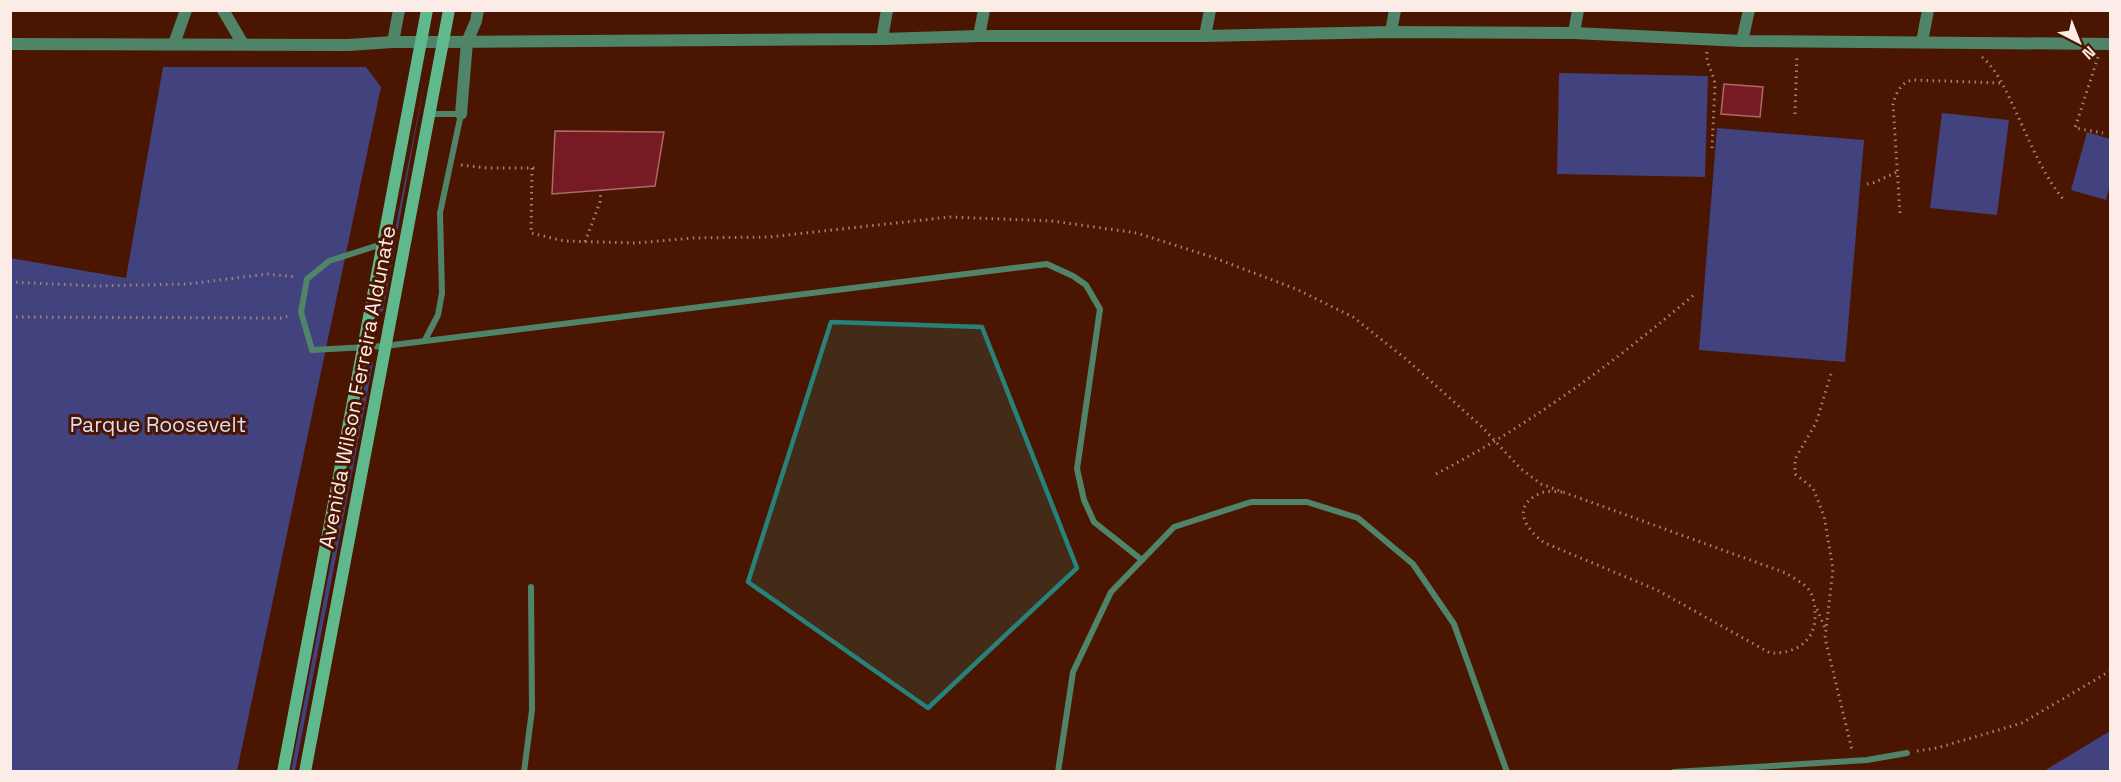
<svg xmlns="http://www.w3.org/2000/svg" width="2121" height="782" font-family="'Space Grotesk',sans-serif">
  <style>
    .green { fill: #41427e }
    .building { fill: #781a24; stroke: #ac6a69; stroke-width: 1.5 }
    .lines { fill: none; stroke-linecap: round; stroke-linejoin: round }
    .path { stroke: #a38275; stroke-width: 3; stroke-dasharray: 1.5 4.5; stroke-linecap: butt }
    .service { stroke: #4f8469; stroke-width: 6 }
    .minor { stroke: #4f8469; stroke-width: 12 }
    .tertiary { stroke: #4f8469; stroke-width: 12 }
    .secondary { stroke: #60b98d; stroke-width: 12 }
    .marked { fill: #27827a; fill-opacity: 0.2; stroke: #27827a; stroke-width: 4.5; stroke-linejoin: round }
    .labels { text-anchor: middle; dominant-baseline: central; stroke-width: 6; stroke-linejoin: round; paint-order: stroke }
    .street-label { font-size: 21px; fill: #fbece7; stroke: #4a1601 }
    .park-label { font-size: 21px; fill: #dbdef9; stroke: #4a1601 }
  </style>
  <rect width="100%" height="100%" fill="#4a1601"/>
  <g class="green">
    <polygon points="163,67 366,67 381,87 237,771 11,771 10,258 126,278"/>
    <polygon points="1559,73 1708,76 1705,177 1557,174"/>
    <polygon points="425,79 383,311 380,312 379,311"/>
    <polygon points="1942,113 2009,120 1997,215 1930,208"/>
    <polygon points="1717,128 1864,140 1845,362 1699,350"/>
    <polygon points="2087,132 2110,139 2110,185 2106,200 2071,190"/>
    <polygon points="372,361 373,363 295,771 291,771 369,363"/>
    <polygon points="2110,731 2110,771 2044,771"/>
  </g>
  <g class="building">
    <polygon points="1724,84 1763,87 1760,117 1721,114"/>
    <polygon points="555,131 664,132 655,186 552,194"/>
  </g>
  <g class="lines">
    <g class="path">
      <path d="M1707 52C1705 63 1714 73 1715 85L1712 150"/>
      <path d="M1982 57C1999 72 2007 93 2016 112 2030 142 2042 173 2063 199"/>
      <polyline points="2098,57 2075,128 2103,133"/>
      <polyline points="1795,114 1797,55"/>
      <polyline points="461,165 487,168 539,168"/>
      <path d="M532 168 531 233 564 241 636 243 693 238 769 237 950 217 1052 221 1137 233 1212 257 1296 289 1353 317 1406 359 1482 427 1521 469 1541 484 1786 573C1793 578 1804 583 1809 590 1813 595 1815 605 1815 612 1817 641 1796 654 1770 653L1657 590 1545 543C1527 531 1510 507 1539 494 1545 490 1556 492 1563 492"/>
      <polyline points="1867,184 1873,183 1897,172"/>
      <path d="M1900 213 1893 104C1896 93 1901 81 1914 80L2002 83"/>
      <polyline points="585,242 600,202 601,190"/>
      <polyline points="10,282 96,286 187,284 267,274 297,277"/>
      <polyline points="10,317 281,318 291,315"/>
      <polyline points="1831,374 1816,423 1795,459 1795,474 1813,488 1824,516 1833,569 1825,638 1852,750"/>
      <path d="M1436 474C1530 425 1615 362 1696 293"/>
      <polyline points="1817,609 1826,631"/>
      <polyline points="1917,751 1937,748 2022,723 2110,671"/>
    </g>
    <g class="service">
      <polyline points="382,244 329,261 307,279 301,312 312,350 385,346 1047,264 1073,276 1086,285 1100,309 1077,469 1084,500 1094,522 1142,560"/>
      <polyline points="425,340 438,315 442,293 440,213 461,114 429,114"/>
      <polyline points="524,772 532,710 531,587"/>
      <polyline points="1058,772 1073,672 1111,592 1174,527 1251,502 1307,502 1358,518 1413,564 1454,624 1507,772"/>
      <polyline points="1674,772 1867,760 1907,753"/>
    </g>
    <g class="minor">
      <polyline points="223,10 243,44"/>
      <polyline points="1391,32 1395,10"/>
      <polyline points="1574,33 1578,10"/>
      <polyline points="979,36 984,10"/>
      <polyline points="1205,36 1210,10"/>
      <polyline points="882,39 887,10"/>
      <polyline points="1742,41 1749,10"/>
      <polyline points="393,42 399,10"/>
      <polyline points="443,42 882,39 979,36 1205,36 1391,32 1574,33 1742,41 2110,44"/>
      <polyline points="1922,42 1928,10"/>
      <polyline points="174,44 186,10"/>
      <polyline points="461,114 467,42 476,21 478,10"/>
    </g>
    <polyline class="tertiary" points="10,44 348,45 393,42 443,42"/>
    <g class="secondary">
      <polyline points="283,772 427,10"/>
      <polyline points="305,772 449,10"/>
    </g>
  </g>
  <path class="marked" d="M831 322 982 327 1077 568 928 708 748 582Z"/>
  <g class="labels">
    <g class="street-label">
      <text transform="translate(357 387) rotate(-79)">Avenida Wilson Ferreira Aldunate</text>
    </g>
    <g class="park-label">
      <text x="158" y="424">Parque Roosevelt</text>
    </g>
  </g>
  <rect width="2121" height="782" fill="none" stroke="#fbece7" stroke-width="24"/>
  <g transform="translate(2079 42) rotate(138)" stroke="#4a1601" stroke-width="4.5" paint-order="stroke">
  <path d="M0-4.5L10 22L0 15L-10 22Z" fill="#fbece7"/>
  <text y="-9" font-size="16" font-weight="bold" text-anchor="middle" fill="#fbece7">N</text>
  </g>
</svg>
